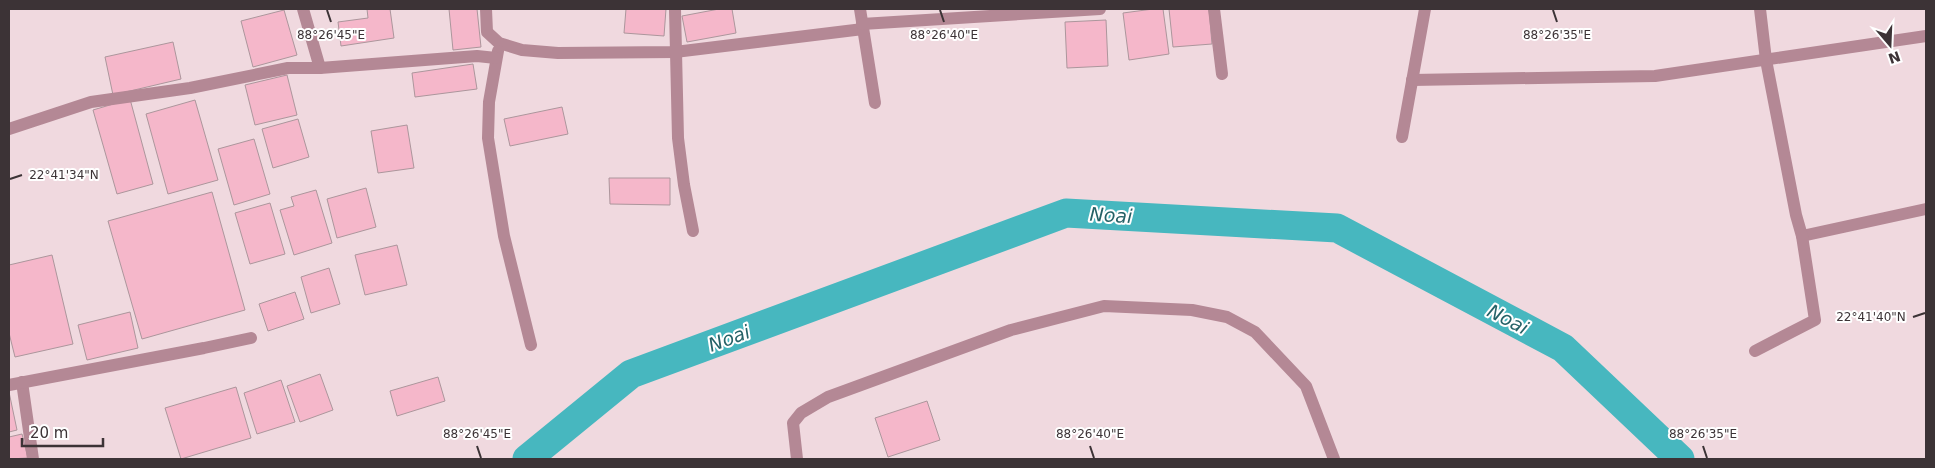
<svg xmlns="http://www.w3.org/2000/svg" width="1935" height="468" font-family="'DejaVu Sans',sans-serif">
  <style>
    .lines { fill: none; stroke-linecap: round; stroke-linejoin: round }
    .canal { stroke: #47b7bf; stroke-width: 29 }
    .building { fill: #f5b7ca; stroke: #ac969c }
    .minor { stroke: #b48895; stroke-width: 12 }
    .ticks { fill: none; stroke: #3c3336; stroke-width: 2 }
    .labels { text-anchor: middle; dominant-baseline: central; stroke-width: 4; stroke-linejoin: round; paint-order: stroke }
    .water-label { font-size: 19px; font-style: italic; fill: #256267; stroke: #fff }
    .ticks-label { font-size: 12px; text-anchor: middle; fill: #3c3336; stroke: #fff; stroke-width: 4; stroke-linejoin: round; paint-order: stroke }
  </style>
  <rect width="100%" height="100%" fill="#f0d9df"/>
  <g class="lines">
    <polyline class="canal" points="527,459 631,374 1066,213 1337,228 1563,348 1680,459"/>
  </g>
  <g class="building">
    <polygon points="367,9 390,9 394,38 341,46 338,22 368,18"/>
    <polygon points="449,9 477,9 481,47 453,50"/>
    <polygon points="626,9 666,9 664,36 624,33"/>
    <polygon points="719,9 732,9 736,33 687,42 682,16"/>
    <polygon points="1153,9 1163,9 1169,54 1129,60 1123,13"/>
    <polygon points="1169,9 1209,9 1212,44 1173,47"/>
    <polygon points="284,10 297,55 253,67 241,21"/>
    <polygon points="1106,20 1108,66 1067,68 1065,22"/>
    <polygon points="173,42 181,79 113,95 105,57"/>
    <polygon points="473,64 477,89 415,97 412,73"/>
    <polygon points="287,75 297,115 255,125 245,85"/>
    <polygon points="130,99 153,184 117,194 93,110"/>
    <polygon points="195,100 218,180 168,194 146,114"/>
    <polygon points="562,107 568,134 510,146 504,119"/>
    <polygon points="298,119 309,157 273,168 262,129"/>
    <polygon points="407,125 414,168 378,173 371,131"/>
    <polygon points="254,139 270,194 234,205 218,149"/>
    <polygon points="609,178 670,178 670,205 610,204"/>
    <polygon points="366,188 376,227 337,238 327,199"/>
    <polygon points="316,190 332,243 294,255 280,210 294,206 291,197"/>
    <polygon points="212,192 245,310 142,339 108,221"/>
    <polygon points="270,203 285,254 250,264 235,213"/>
    <polygon points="397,245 407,285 365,295 355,255"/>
    <polygon points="52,255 73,344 15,357 9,333 9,265"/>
    <polygon points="329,268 340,304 311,313 301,277"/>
    <polygon points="295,292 304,319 268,331 259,304"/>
    <polygon points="130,312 138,348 87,360 78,325"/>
    <polygon points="320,374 333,410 300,422 287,386"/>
    <polygon points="438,377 445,401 397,416 390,391"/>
    <polygon points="281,380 295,422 257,434 244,393"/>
    <polygon points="236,387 251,438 181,459 165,408"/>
    <polygon points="9,392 17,430 9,432"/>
    <polygon points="927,401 940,440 888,457 875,418"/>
    <polygon points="22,434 28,458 9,459 9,437"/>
  </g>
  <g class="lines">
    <g class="minor">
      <polyline points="303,9 320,68"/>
      <polyline points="486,9 487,32 499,43 522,50 558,53 675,52 863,29"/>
      <polyline points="675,9 678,138 684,185 693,231"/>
      <polyline points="860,9 875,103"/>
      <polyline points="1214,9 1222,74"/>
      <polyline points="862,24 1100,9"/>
      <polyline points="498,51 489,102 488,138 504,236 531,345"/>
      <polyline points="1412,80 1655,76 1926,36"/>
      <polyline points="9,129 91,102 190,88 288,68 320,68 477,56 496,58"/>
      <polyline points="1402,137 1425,9"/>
      <polyline points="1802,236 1926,209"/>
      <polyline points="1755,351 1815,320 1802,236 1796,215 1766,60 1760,9"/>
      <polyline points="22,382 33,459"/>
      <polyline points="9,385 204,348 251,338"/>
      <polyline points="797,459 793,423 801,413 828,397 1011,330 1104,306 1192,310 1227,317 1255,332 1306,386 1334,459"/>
    </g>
  </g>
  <path class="ticks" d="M327 10 331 22M940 10 944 22M1553 10 1557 22M10 179 22 175M1913 317 1925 313M477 446 481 458M1090 446 1094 458M1703 446 1707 458"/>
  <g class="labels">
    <g class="water-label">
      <text transform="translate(1111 215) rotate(3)">Noai</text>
      <text transform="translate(1508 319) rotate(28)">Noai</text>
      <text transform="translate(729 338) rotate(-20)">Noai</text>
    </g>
  </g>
  <g class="ticks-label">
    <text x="331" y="39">88°26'45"E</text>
    <text x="1557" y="39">88°26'35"E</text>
    <text x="944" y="39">88°26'40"E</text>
    <text x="64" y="179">22°41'34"N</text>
    <text x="1871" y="321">22°41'40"N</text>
    <text x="477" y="438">88°26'45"E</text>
    <text x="1090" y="438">88°26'40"E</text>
    <text x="1703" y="438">88°26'35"E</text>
  </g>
  <rect width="1935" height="468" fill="none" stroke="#3c3336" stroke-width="20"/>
  <g transform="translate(1890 45) rotate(161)" stroke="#ffffff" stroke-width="4" paint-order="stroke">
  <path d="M0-4L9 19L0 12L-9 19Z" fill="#3c3336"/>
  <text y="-8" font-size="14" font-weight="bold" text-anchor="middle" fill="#3c3336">N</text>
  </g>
  <path d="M22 438v8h81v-8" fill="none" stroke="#3c3336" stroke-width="2.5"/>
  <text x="30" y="438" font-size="15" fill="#3c3336" stroke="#ffffff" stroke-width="4" paint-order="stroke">20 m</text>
</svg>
